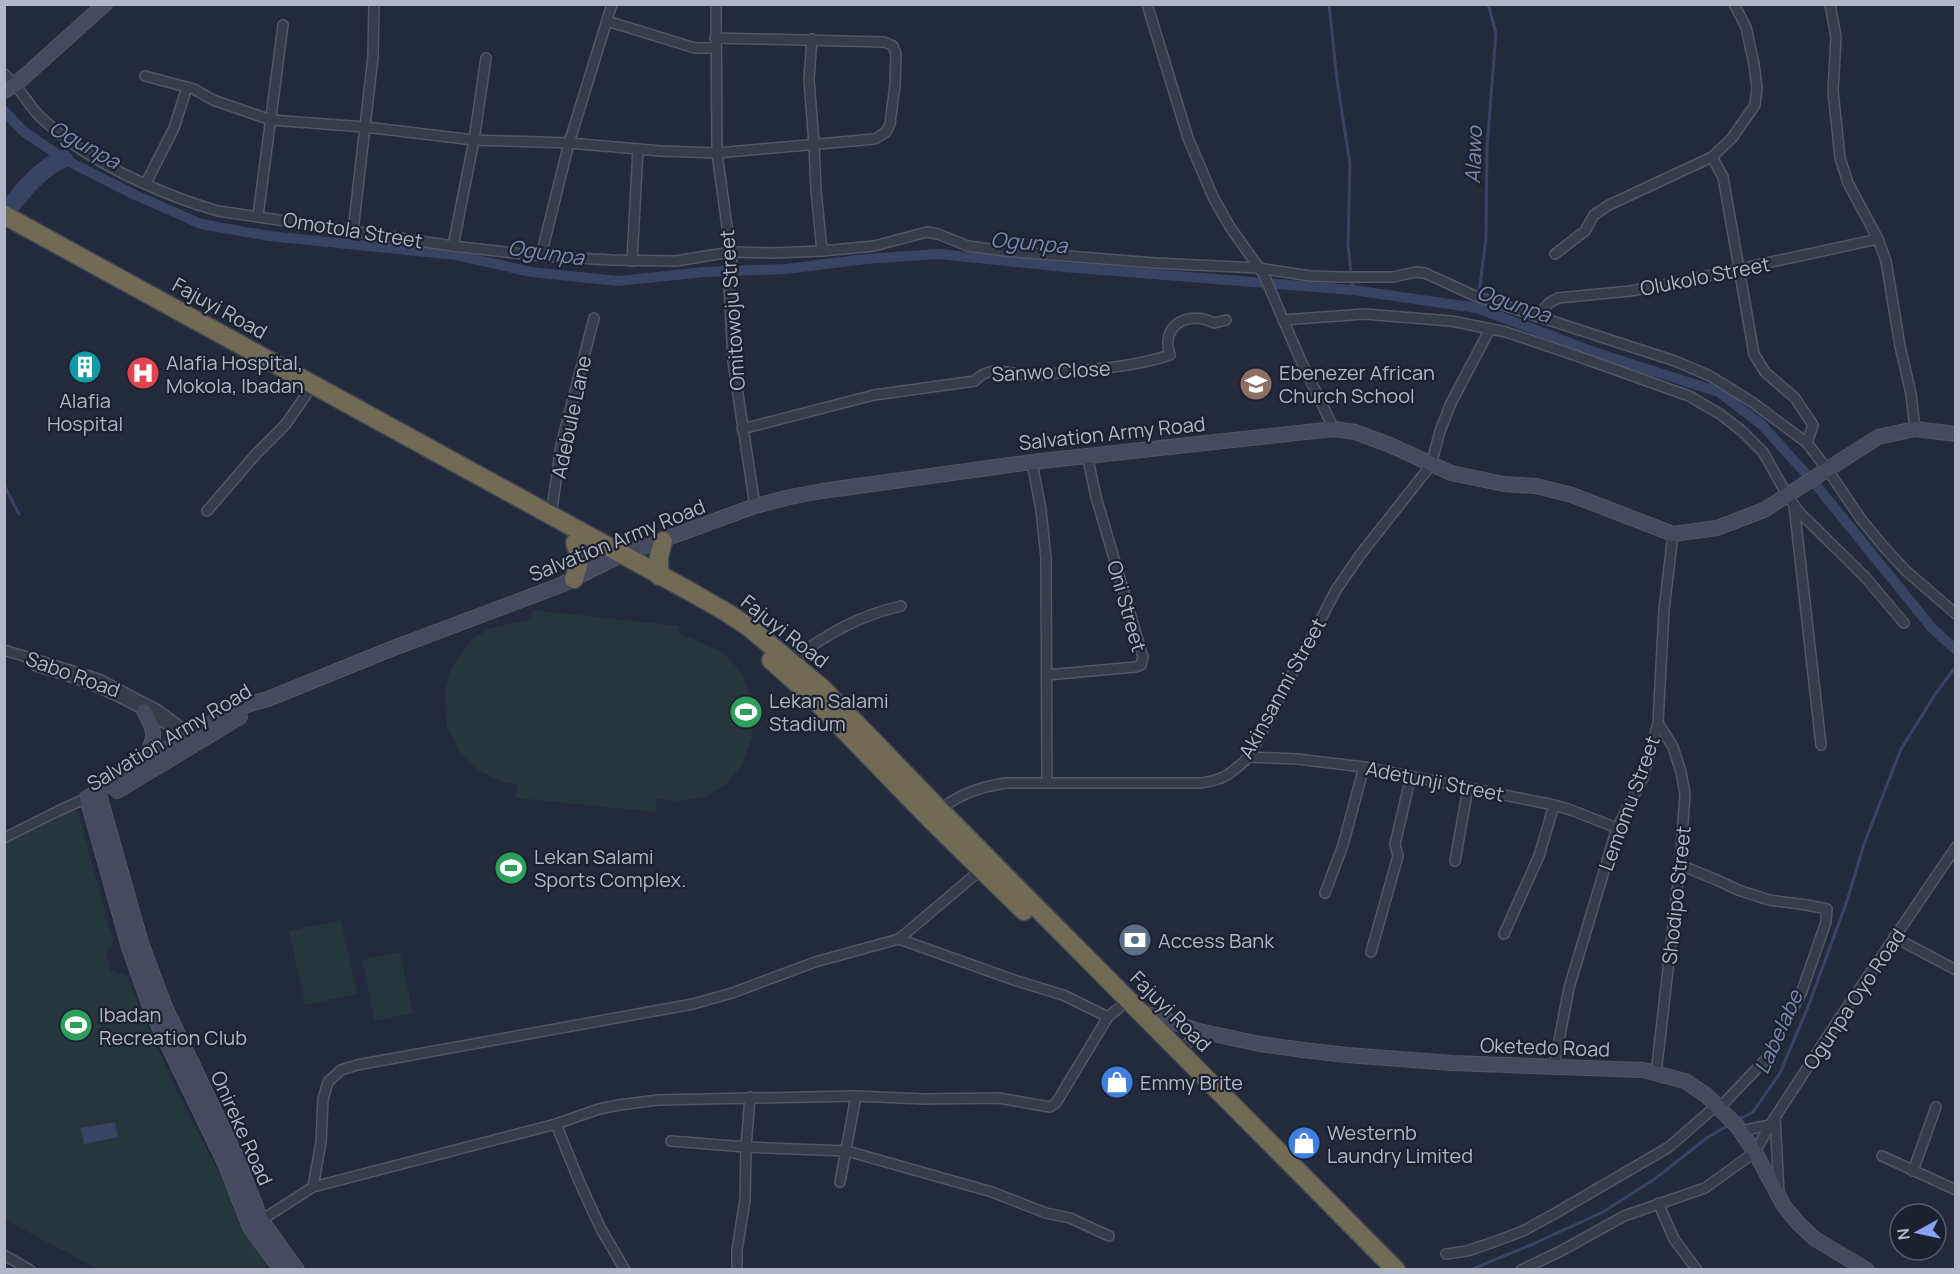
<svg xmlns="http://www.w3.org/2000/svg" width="1960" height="1274" font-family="Manrope,sans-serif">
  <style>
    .green { fill: #25363c }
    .water { fill: #384464 }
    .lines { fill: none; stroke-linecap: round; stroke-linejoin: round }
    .stream { stroke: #384464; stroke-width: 3 }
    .canal { stroke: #384464; stroke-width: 10 }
    .river { stroke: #384464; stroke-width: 18 }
    .street-casing { stroke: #525766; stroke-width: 12 }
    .secondary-casing { stroke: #525766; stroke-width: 16 }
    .highway-casing { stroke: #3f4453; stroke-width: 21 }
    .street { stroke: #373c4b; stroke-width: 9 }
    .secondary { stroke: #454a5e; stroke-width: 14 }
    .highway { stroke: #716a54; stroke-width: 18 }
    .labels { text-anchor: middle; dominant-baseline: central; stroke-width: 4.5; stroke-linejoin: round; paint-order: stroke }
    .street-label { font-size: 20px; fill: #b2b7c7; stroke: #1c2130 }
    .poi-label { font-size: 20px; fill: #b2b7c7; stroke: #1c2130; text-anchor: start }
    .water-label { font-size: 21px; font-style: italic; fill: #7a89ae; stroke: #1c2130 }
  </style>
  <rect width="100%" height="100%" fill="#232a3b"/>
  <g class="green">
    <polygon points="532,610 679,626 679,634 692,638 724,653 743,675 754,706 752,738 742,766 726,784 706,797 678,801 657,799 655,812 516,798 517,784 505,783 481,772 459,751 447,727 444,693 451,668 471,640 490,628 531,619"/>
    <polygon points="64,808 78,812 114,944 106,953 111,971 126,975 169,1075 268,1269 98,1269 5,1220 5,840"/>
    <polygon points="341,920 357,994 305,1005 289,931"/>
    <polygon points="400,952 413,1013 375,1021 362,960"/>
  </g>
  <polygon class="water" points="115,1122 118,1137 84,1144 81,1128"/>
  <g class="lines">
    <g class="stream">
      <polyline points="1329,4 1337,80 1350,164 1348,245 1353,290"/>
      <polyline points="1477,308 1486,238 1487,147 1496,33 1488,4"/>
      <polyline points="4,485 19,514"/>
      <polyline points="1738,1120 1753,1112 1780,1073 1808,1007 1847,901 1864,844 1901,749 1936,693 1956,666"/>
      <polyline points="1470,1270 1533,1244 1603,1212 1656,1178 1708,1137 1729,1125"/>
    </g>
    <polyline class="canal" points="4,111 23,131 64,159 133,194 201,224 269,236 456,255 531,272 618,281 704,272 786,269 866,259 938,254 1064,267 1353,290 1477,308 1594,352 1719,392 1762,425 1816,485 1932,628 1956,650"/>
    <path class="river" d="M4 215C18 196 42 165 64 159"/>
    <defs>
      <g id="street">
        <polyline points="716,4 717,153 732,263 729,286 733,362 755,506"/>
        <polyline points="1147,4 1188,138 1213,197 1230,227 1264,275 1301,361 1334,429"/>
        <polyline points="1830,4 1836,37 1833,91 1840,158 1848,183 1878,239 1886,261 1900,346 1911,394 1915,429"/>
        <polyline points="607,21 695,48 715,48"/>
        <polyline points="812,39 809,79 814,145 816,190 822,251"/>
        <path d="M4 74C17 85 24 97 34 110 41 119 52 127 61 135 101 167 168 197 218 211L453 246 541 256 611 260 676 261 731 252 772 253 822 251 874 246 927 232 938 234 968 246 1005 251 1155 263 1259 268 1310 276 1341 277H1393L1416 272 1425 273 1475 296 1675 361 1710 376 1752 402 1807 443 1827 469 1861 519 1883 546 1905 570 1956 614"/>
        <polyline points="145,76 194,89 213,100 271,120 365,127 474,140 569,143 661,151 717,153 875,139 886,132 890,124 895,85 896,54 893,46 884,42 715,38"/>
        <polyline points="1712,157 1723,177 1754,354 1765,372 1795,398 1813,425 1807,443"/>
        <polyline points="146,183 174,128 187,87"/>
        <polyline points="258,216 283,25"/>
        <polyline points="353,231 373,57 374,4"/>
        <polyline points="453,246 474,140 486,58"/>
        <polyline points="1555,254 1585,231 1594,215 1609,205 1712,157 1732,138 1755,105 1757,88 1754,64 1746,27 1734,4"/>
        <polyline points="541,256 569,143 612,4"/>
        <polyline points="632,261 638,149"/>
        <polyline points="1537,317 1549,303 1558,298 1630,291 1670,284 1878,239"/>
        <polyline points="1283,320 1364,314 1451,321 1506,332 1577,356 1689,396 1720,414 1742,431 1763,452 1787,495 1799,512 1866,578 1904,623"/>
        <path d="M742 429 874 395 975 381C989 364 1009 374 1027 375 1041 376 1056 373 1069 372 1104 368 1137 366 1170 355 1160 325 1188 310 1214 323L1226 320"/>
        <polyline points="1032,462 1041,510 1046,558 1047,783"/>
        <polyline points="1794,505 1821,745"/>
        <polyline points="207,511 257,453 286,424 306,395"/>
        <polyline points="551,516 561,445 594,318"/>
        <polyline points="4,650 99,679 158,710 193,736"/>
        <path d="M790 661C826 635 857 616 901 606"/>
        <path d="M36 666C90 681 142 704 187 739"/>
        <polyline points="1047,675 1135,667 1141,665 1143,657 1139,644 1096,497 1087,455"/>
        <polyline points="1249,757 1297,759 1364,767 1554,805 1571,810 1617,828"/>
        <path d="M938 811C959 794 980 787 1006 783H1201C1225 780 1231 773 1249 757L1336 590 1360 555 1431 465 1440 431 1451 403 1490 329"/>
        <polyline points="4,838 58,811 87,798"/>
        <polyline points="1455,861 1468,788"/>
        <polyline points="1325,893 1343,845 1364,767"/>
        <polyline points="1504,934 1539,856 1554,805"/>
        <polyline points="1894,937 1956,970"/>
        <polyline points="899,939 1017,981 1063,995 1108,1017"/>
        <polyline points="1371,952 1398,856 1395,844 1411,776"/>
        <polyline points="1178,1054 1199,1031"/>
        <polyline points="1554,1067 1569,988 1617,828 1643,778 1658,723 1664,610 1673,534"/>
        <polyline points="1656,1074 1680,865 1685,794 1681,772 1673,747 1658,723"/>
        <polyline points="1775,1117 1779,1193"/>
        <polyline points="556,1124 579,1181 601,1229 625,1270"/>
        <polyline points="1740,1131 1770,1125"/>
        <polyline points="671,1141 746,1147 847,1151 992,1192 1046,1213 1070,1218 1109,1236"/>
        <polyline points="1882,1156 1956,1190"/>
        <polyline points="1913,1171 1936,1107"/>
        <polyline points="840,1182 856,1096"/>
        <polyline points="313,1187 321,1142 323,1099 328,1082 341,1070 357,1065 693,1004 732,993 815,962 899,939 983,868"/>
        <polyline points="1658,1203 1674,1239 1697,1270"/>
        <polyline points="257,1223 313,1187 556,1124 599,1109 619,1105 658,1100 856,1096 923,1099 998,1098 1050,1107 1056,1103 1108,1017 1120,1007"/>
        <polyline points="1446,1254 1467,1251 1491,1243 1523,1231 1554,1214 1669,1147 1717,1105 1725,1102 1769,1056 1802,991 1826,922 1827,909 1807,905 1769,900 1738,890 1717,880 1680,865"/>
        <polyline points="4,1255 30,1270"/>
        <polyline points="737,1270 737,1250 745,1200 746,1147 750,1097"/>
        <polyline points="1521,1270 1561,1251 1624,1216 1705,1188 1755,1152 1770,1125 1837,1022 1956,847"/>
      </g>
      <g id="secondary">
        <polyline points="4,91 16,84 105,4"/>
        <path d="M144 763C154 738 158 735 144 711"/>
        <polyline points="98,791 141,943 165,1007 236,1156 261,1220 297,1270"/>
        <polyline points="117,791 240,717"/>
        <polyline points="1142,1012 1199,1031 1260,1044 1303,1050 1347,1055 1452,1063 1643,1070 1685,1081 1706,1095 1737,1126 1755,1152 1784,1206 1798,1223 1815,1239 1867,1270"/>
        <polyline points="281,1270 250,1227 225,1163 152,1012 129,947 87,798 191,734 243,706 268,699 391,649 561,585 621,555 755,506 790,497 822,491 1032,462 1334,429 1355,432 1390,445 1451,473 1504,484 1536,486 1572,495 1673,534 1717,528 1764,510 1878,437 1915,429 1956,434"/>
      </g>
      <g id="highway">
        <polyline points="4,215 691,592 726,612 750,628 822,688 940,810 1396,1270"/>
        <polyline points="659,576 659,557 663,541"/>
        <path d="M574 579C579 565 581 556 575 543"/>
        <polyline points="771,660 810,695 929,818 1024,911"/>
      </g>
    </defs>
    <use href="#street" class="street-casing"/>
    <use href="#secondary" class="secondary-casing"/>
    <use href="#highway" class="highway-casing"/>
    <use href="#street" class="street"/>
    <use href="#secondary" class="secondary"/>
    <use href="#highway" class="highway"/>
  </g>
  <defs>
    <symbol id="building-disc" viewBox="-11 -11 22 22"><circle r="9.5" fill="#0f9aa8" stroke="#1c2130"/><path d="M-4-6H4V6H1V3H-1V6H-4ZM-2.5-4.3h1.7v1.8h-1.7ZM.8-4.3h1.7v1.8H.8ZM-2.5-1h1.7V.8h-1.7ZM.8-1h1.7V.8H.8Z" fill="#fff"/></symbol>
    <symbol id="hospital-disc" viewBox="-11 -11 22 22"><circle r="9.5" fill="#e0444e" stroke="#1c2130"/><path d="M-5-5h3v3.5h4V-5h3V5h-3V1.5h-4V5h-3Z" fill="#fff"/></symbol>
    <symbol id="school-disc" viewBox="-11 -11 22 22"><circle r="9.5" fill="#8d6e63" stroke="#1c2130"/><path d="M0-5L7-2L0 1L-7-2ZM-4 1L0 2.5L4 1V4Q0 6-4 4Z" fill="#fff"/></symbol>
    <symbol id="stadium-disc" viewBox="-11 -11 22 22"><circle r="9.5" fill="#2e9e5b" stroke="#1c2130"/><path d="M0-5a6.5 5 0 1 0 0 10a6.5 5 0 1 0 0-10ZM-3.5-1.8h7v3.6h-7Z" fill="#fff"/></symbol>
    <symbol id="bank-disc" viewBox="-11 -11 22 22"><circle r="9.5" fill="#5c6f8a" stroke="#1c2130"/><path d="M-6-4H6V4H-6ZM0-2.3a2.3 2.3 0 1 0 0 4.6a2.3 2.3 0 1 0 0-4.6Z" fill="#fff"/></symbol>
    <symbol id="shop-disc" viewBox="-11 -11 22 22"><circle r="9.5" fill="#3f7fe0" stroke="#1c2130"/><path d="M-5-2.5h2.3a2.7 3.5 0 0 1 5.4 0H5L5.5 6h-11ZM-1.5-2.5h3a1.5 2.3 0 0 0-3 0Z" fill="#fff"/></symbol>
  </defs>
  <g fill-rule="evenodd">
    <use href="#building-disc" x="66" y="348" width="38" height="38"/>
    <use href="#hospital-disc" x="124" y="354" width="38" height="38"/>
    <use href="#school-disc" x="1237" y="365" width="38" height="38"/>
    <use href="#stadium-disc" x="727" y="693" width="38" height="38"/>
    <use href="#stadium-disc" x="492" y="849" width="38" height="38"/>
    <use href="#bank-disc" x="1116" y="921" width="38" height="38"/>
    <use href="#stadium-disc" x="57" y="1006" width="38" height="38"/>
    <use href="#shop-disc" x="1098" y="1063" width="38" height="38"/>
    <use href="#shop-disc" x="1285" y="1124" width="38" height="38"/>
  </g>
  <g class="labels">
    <g class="street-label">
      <text transform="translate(353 230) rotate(9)">Omotola Street</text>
      <text transform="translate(1705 276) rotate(-11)">Olukolo Street</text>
      <text transform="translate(220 308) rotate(29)">Fajuyi Road</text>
      <text transform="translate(732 310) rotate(-94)">Omitowoju Street</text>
      <text transform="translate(1051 371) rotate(-3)">Sanwo Close</text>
      <text transform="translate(571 417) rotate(-78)">Adebule Lane</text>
      <text transform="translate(1112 433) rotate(-6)">Salvation Army Road</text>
      <text transform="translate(617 540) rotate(-22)">Salvation Army Road</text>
      <text transform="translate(1127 606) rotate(74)">Oni Street</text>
      <text transform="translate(785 631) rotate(38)">Fajuyi Road</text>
      <text transform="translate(73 674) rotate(20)">Sabo Road</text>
      <text transform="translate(1282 688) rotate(-61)">Akinsanmi Street</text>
      <text transform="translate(169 737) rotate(-31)">Salvation Army Road</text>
      <text transform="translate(1435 781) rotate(11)">Adetunji Street</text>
      <text transform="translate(1629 803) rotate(-70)">Lemomu Street</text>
      <text transform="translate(1676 895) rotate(-84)">Shodipo Street</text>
      <text transform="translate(1854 999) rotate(-56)">Ogunpa Oyo Road</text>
      <text transform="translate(1171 1011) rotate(45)">Fajuyi Road</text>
      <text transform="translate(1545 1047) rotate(2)">Oketedo Road</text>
      <text transform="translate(242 1128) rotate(66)">Onireke Road</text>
    </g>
    <g class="poi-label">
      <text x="166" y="362">Alafia Hospital,<tspan x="166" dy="23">Mokola, Ibadan</tspan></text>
      <text x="1279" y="372">Ebenezer African<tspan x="1279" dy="23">Church School</tspan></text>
      <text x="85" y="400" text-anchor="middle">Alafia<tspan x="85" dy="23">Hospital</tspan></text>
      <text x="769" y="700">Lekan Salami<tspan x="769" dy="23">Stadium</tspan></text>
      <text x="534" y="856">Lekan Salami<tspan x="534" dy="23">Sports Complex.</tspan></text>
      <text x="1158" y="940">Access Bank</text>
      <text x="99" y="1014">Ibadan<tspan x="99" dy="23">Recreation Club</tspan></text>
      <text x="1140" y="1082">Emmy Brite</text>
      <text x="1327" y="1132">Westernb<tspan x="1327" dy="23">Laundry Limited</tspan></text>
    </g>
    <g class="water-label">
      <text transform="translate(85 144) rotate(29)">Ogunpa</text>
      <text transform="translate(1473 155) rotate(-88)">Alawo</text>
      <text transform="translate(1029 242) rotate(5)">Ogunpa</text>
      <text transform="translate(546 252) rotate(8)">Ogunpa</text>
      <text transform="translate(1514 303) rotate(19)">Ogunpa</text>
      <text transform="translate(1778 1032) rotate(-66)">Labelabe</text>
    </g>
  </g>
  <rect width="1960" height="1274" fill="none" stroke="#b2b7c7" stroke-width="12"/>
  <g transform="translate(1918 1232) rotate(262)"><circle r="28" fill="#1c2130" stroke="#585d6c" stroke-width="1.5"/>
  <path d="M0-4.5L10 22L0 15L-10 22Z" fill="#88a2f6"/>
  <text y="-9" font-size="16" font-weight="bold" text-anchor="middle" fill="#b2b7c7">N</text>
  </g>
</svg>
